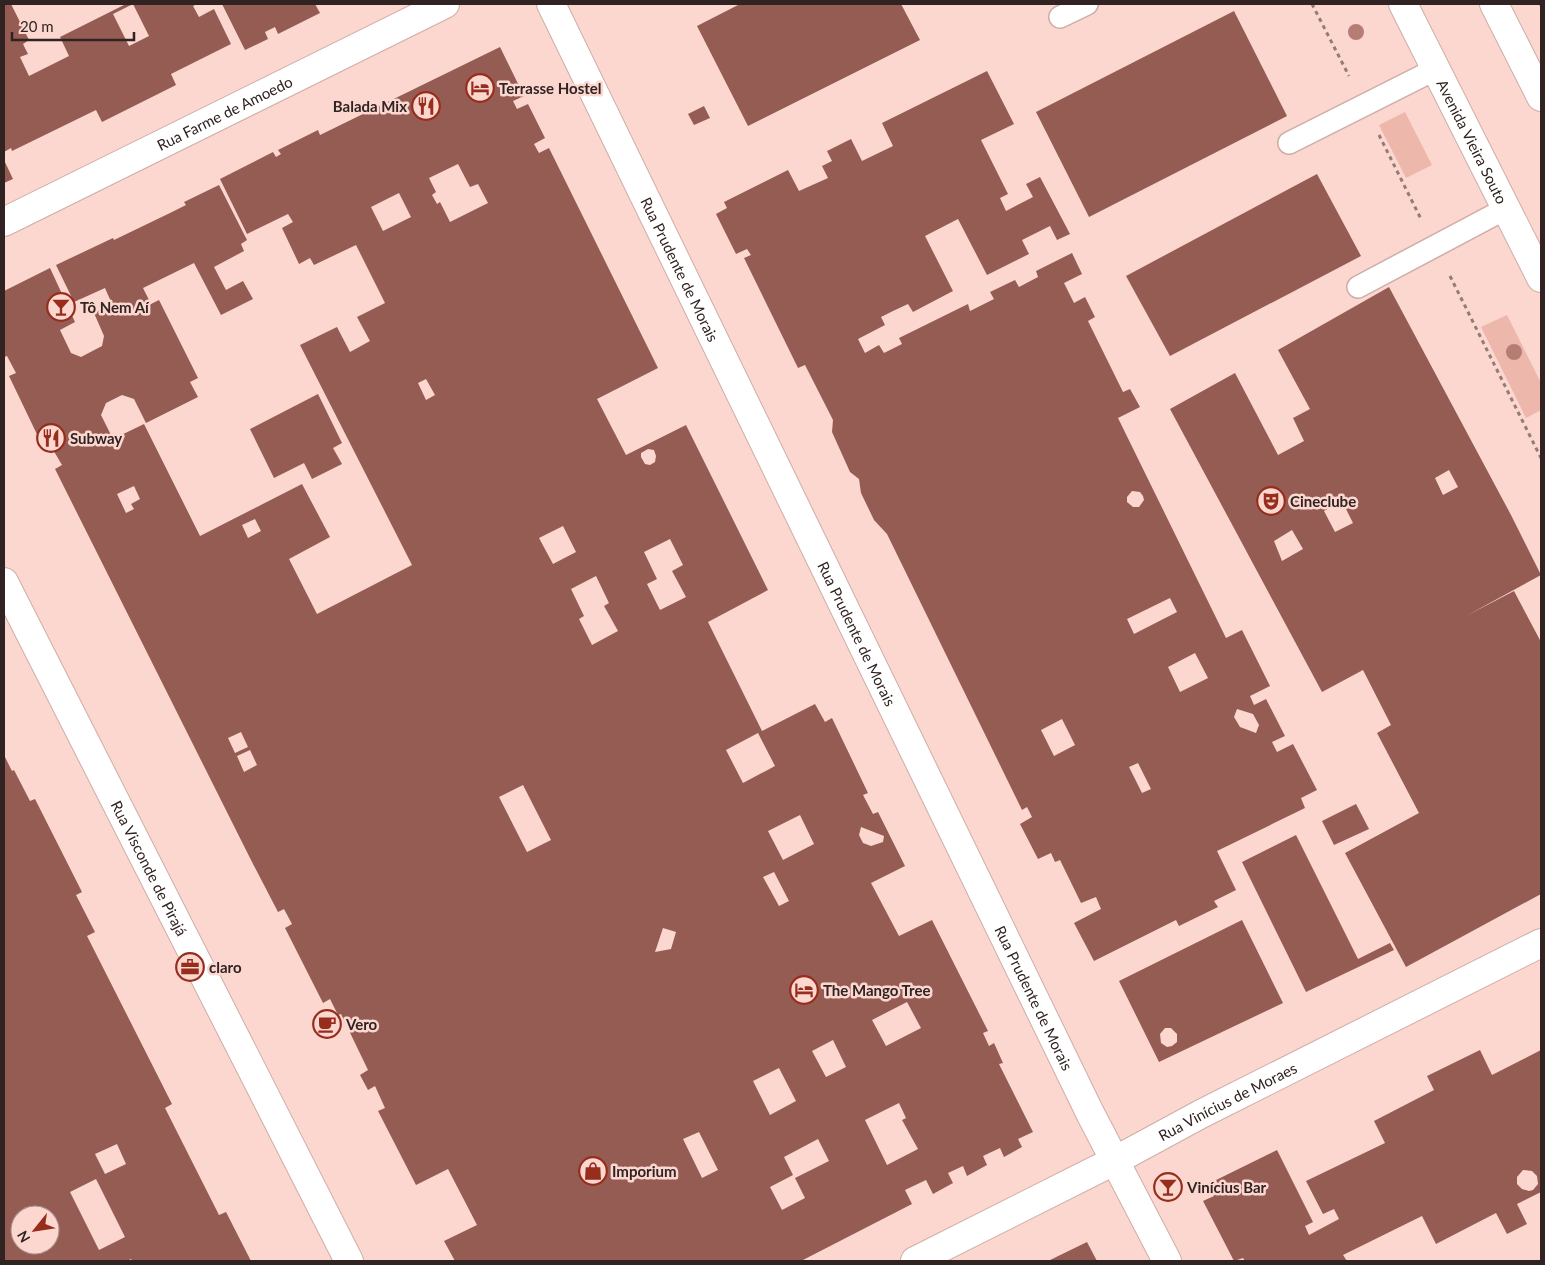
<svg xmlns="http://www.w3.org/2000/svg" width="1545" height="1265" font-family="Lato,sans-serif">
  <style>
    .green { fill: #edb7ac }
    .building { fill: #945c52; fill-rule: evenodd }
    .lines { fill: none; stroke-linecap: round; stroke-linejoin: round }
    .service-casing { stroke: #cfada7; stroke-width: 24 }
    .minor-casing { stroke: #cfada7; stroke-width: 30 }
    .secondary-casing { stroke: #cfada7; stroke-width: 30 }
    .trunk-casing { stroke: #cfada7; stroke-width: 30 }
    .path { stroke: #937b76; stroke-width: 3; stroke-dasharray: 4 4; stroke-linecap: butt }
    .service { stroke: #fff; stroke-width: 21 }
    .minor { stroke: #fff; stroke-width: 28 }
    .secondary { stroke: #fff; stroke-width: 28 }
    .trunk { stroke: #fff; stroke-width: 28 }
    .tree { fill: #b67d74 }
    .labels { text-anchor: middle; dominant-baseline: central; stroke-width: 5; stroke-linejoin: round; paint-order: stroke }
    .poi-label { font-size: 15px; font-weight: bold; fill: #302321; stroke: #fbd7d0; text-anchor: start }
    .street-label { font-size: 15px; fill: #302321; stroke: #fbd7d0 }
  </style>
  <rect width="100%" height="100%" fill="#fbd7d0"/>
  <g class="green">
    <polygon points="1405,112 1432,165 1406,178 1379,125"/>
    <polygon points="1507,315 1541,383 1541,410 1526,418 1481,327"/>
  </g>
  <g class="building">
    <path d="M4 4H11L29 40 23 44 28 54 20 57 29 76 69 56 60 37 126 4H197L193 6 199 17 214 9 231 44 171 74 176 85 102 122 96 110 12 151 11 148 4 152ZM133 4 149 36 129 46 113 14Z"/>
    <polygon points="222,4 315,4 320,13 278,34 275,27 265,32 268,39 245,50"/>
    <polygon points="740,4 901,4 920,40 748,126 697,26"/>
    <polygon points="1234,11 1287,116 1089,217 1036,112"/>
    <path d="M500 47 524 96 513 101 517 109 528 104 545 138 534 144 539 153 549 148 658 368 597 399 626 455 686 425 768 590 708 622 762 731 815 704 825 722 832 718 868 793 863 795 873 814 878 812 905 866 871 883 899 936 932 920 988 1031 983 1033 989 1046 994 1043 1003 1063 999 1064 1033 1132 1018 1139 1022 1147 1004 1157 1000 1148 983 1156 987 1165 967 1176 963 1166 948 1173 953 1183 933 1194 926 1180 905 1190 912 1204 801 1261H455L444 1241 477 1225 448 1169 416 1185 378 1111 385 1108 375 1086 368 1090 360 1075 368 1070 341 1014 338 1015 330 999 323 1003 285 928 292 924 284 909 278 912 251 860 55 469 62 465 52 448 45 451 9 376 16 373 7 356 4 357V291L50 268 75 322 60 330 71 353 81 357 102 346 104 336 94 313 112 304 105 288 74 302 56 265 113 238 114 240 170 213 186 205 184 202 219 185 247 240 241 244 244 251 214 267 226 290 243 281 253 299 221 315 194 263 143 288 151 304 159 300 198 378 190 382 198 397 146 423 134 399 122 395 106 403 101 415 113 439 144 424 200 536 302 484 330 537 289 559 317 614 412 565 300 345 337 327 350 352 370 341 357 317 385 303 356 245 314 265 310 258 299 264 282 228 293 222 288 214 247 234 220 179 273 152 276 157 281 154 278 150 318 130 320 135ZM458 164 470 187 478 184 488 203 450 222 440 202 437 204 432 195 436 192 429 178ZM399 193 411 217 383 231 371 207ZM426 379 435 395 426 400 418 383ZM648 449 654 450 656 456 655 462 650 465 645 464 641 457V453ZM134 486 140 499 131 504 134 509 126 513 117 494ZM255 519 261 531 248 538 242 525ZM563 526 576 552 553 564 539 538ZM670 539 683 565 672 571 686 597 660 610 647 584 657 579 644 552ZM596 576 609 603 604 606 618 631 592 645 579 619 584 616 571 589ZM241 732 248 747 235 753 228 738ZM758 733 775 766 743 783 726 750ZM250 750 257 765 244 772 237 756ZM523 785 551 840 527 852 499 797ZM800 815 814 844 783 860 768 831ZM861 827 884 836 883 842 871 846 863 843 859 835ZM774 872 789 901 779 906 763 877ZM663 928 676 932 671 949 655 952ZM907 1002 921 1028 886 1046 872 1020ZM833 1040 846 1067 826 1077 812 1051ZM779 1068 796 1101 770 1115 753 1081ZM899 1103 906 1118 902 1120 918 1149 887 1165 865 1120ZM699 1132 718 1170 702 1178 683 1139ZM818 1139 829 1161 795 1178 805 1198 782 1210 770 1187 793 1175 784 1157Z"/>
    <path d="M987 71 1014 124 981 140 1008 194 1000 198 1006 211 1033 197 1026 184 1040 177 1070 234 1057 240 1050 226 1022 240 1029 254 987 275 958 219 925 236 953 291 913 312 908 304 893 311 881 317 885 325 858 339 865 353 879 345 884 353 902 344 899 338 968 304 970 311 994 299 990 292 1015 280 1019 287 1038 277 1036 271 1072 253 1082 274 1064 283 1074 303 1085 297 1095 317 1088 321 1123 392 1130 389 1140 407 1118 418 1226 638 1242 630 1270 686 1250 696 1254 705 1266 699 1285 736 1272 742 1277 752 1293 744 1317 790 1301 798 1305 808 1217 851 1236 890 1214 901 1218 907 1179 926 1176 920 1094 961 1074 923 1101 909 1096 897 1081 903 1060 860 1055 862 1051 853 1038 859 1020 824 1032 817 1027 807 1022 810 887 534 874 520 861 493 859 479 850 472 832 432 833 420 805 365 798 368 744 258 751 255 747 249 736 254 716 214 727 208 724 202 788 170 799 191 828 178 822 166 832 161 827 151 851 139 862 161 893 146 882 123ZM1132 491 1140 492 1143 496 1144 500 1139 507H1133L1127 502V497ZM1170 598 1177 612 1134 634 1127 619ZM1195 653 1208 678 1180 692 1168 667ZM1237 709 1253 714 1259 725 1256 733 1240 727 1234 717ZM1062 719 1075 745 1054 756 1041 730ZM1138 763 1151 789 1142 793 1129 767Z"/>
    <polygon points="704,106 710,118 694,125 688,114"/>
    <polygon points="4,160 13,179 4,183"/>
    <polygon points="1317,174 1361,256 1170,356 1126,276"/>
    <path d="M1389 287 1511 515 1541 575 1466 616 1514 591 1541 642V894L1406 967 1345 853 1419 813 1377 733 1391 725 1363 670 1322 692 1170 409 1235 373 1278 455 1304 441 1293 418 1310 409 1278 350ZM1449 470 1458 487 1443 495 1435 478ZM1342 501 1353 523 1335 532 1324 511ZM1292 530 1303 549 1282 561 1274 541Z"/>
    <polygon points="318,394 342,443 333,448 342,464 312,479 304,463 274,478 250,429"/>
    <path d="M4 755 12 771 14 770 30 801 35 799 82 892 76 895 95 932 87 936 172 1104 165 1108 219 1215 226 1212 251 1261H132L131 1259 127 1261H4ZM117 1144 126 1164 105 1174 95 1154ZM96 1179 125 1237 99 1250 70 1192ZM20 1215H50V1245H20Z"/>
    <polygon points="1356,804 1369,829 1334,845 1322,821"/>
    <polygon points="1296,835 1358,959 1390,943 1394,950 1306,992 1242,862"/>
    <path d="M1242 920 1283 1003 1159 1062 1119 981ZM1165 1028H1171L1177 1034V1042L1172 1046 1167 1047 1161 1043 1160 1034Z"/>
    <path d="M1480 1050 1492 1075 1541 1050V1192L1517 1204 1527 1224 1507 1234 1496 1213 1436 1244 1422 1216 1343 1255 1347 1261H1245L1243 1258 1234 1261 1203 1201 1214 1196 1208 1184 1277 1150 1313 1222 1305 1226 1309 1235 1339 1219 1334 1209 1323 1214 1306 1181 1385 1143 1374 1121 1434 1090 1427 1076ZM1523 1170 1532 1171 1537 1176 1538 1184 1533 1190 1529 1191 1522 1189 1517 1184V1177Z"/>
    <polygon points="1087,1242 1097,1261 1048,1261"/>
  </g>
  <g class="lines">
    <defs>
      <g id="service">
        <polyline points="1060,17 1087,4"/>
        <polyline points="1289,143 1436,69"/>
        <polyline points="1358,287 1507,208"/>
      </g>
      <g id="minor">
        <path id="s1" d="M4 222 445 4"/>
        <path id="s2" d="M915 1261 1116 1160 1201 1114 1541 943"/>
      </g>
      <g id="secondary">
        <path id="s3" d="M551 4 1090 1113 1167 1261"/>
        <path id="s4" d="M4 582 349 1261"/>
      </g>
      <g id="trunk">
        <path id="s5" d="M1403 4 1541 278"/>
        <polyline points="1494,4 1541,97"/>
      </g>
    </defs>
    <use href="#service" class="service-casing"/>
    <use href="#minor" class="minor-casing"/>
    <use href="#secondary" class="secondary-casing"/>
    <use href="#trunk" class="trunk-casing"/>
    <g class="path">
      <polyline points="1312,4 1349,76"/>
      <polyline points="1540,4 1541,5"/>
      <polyline points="1379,135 1421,219"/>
      <polyline points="1450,276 1541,458"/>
    </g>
    <use href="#service" class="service"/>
    <use href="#minor" class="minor"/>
    <use href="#secondary" class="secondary"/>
    <use href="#trunk" class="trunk"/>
  </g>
  <g class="tree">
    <circle cx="1356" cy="32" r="8"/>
    <circle cx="1514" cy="352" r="8"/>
  </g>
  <defs>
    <symbol id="hotel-ring" viewBox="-11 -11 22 22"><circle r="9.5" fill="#fbd7d0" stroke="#972d1d" stroke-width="1.5"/><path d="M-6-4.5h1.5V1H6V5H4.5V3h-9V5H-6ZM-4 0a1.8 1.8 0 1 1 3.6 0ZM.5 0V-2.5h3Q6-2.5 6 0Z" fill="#972d1d"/></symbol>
    <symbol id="restaurant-ring" viewBox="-11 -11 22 22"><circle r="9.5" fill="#fbd7d0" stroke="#972d1d" stroke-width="1.5"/><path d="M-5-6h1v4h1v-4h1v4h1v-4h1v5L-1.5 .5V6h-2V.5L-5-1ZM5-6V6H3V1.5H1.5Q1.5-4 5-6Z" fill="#972d1d"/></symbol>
    <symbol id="bar-ring" viewBox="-11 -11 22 22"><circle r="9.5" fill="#fbd7d0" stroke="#972d1d" stroke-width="1.5"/><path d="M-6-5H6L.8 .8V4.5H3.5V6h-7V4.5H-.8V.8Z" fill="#972d1d"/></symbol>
    <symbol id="theatre-ring" viewBox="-11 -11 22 22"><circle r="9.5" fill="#fbd7d0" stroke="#972d1d" stroke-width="1.5"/><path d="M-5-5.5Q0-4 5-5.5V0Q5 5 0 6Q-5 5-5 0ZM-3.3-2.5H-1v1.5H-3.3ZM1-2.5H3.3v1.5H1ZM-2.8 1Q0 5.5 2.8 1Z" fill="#972d1d"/></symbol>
    <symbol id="office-ring" viewBox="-11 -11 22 22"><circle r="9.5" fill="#fbd7d0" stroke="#972d1d" stroke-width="1.5"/><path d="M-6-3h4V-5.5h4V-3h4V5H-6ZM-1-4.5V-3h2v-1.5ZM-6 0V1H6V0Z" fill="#972d1d"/></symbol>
    <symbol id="cafe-ring" viewBox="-11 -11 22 22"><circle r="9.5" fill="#fbd7d0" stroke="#972d1d" stroke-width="1.5"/><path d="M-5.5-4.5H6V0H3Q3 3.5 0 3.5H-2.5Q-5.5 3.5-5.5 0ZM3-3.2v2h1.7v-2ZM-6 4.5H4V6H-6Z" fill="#972d1d"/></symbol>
    <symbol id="shop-ring" viewBox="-11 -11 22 22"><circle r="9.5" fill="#fbd7d0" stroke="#972d1d" stroke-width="1.5"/><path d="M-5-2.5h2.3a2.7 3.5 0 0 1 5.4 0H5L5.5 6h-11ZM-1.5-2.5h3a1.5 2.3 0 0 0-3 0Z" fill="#972d1d"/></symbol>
  </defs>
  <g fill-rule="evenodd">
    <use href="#hotel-ring" x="464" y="72" width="32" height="32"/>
    <use href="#restaurant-ring" x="410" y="90" width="32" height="32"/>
    <use href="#bar-ring" x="45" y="291" width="32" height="32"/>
    <use href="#restaurant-ring" x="35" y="422" width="32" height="32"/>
    <use href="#theatre-ring" x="1255" y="485" width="32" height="32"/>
    <use href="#office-ring" x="174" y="951" width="32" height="32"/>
    <use href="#hotel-ring" x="788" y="974" width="32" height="32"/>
    <use href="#cafe-ring" x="311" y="1008" width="32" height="32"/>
    <use href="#shop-ring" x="577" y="1155" width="32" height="32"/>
    <use href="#bar-ring" x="1152" y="1171" width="32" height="32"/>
  </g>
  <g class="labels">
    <g class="poi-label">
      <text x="499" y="88">Terrasse Hostel</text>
      <text x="407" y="106" text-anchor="end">Balada Mix</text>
      <text x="80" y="307">Tô Nem Aí</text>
      <text x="70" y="438">Subway</text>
      <text x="1290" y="501">Cineclube</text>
      <text x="209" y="967">claro</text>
      <text x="823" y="990">The Mango Tree</text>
      <text x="346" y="1024">Vero</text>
      <text x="612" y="1171">Imporium</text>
      <text x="1187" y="1187">Vinícius Bar</text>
    </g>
    <g class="street-label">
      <text stroke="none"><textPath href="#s1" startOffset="246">Rua Farme de Amoedo</textPath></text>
      <text stroke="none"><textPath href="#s5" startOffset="154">Avenida Vieira Souto</textPath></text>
      <text stroke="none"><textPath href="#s3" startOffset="295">Rua Prudente de Morais</textPath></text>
      <text stroke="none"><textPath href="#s3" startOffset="700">Rua Prudente de Morais</textPath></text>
      <text stroke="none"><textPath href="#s4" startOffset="321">Rua Visconde de Pirajá</textPath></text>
      <text stroke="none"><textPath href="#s3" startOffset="1105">Rua Prudente de Morais</textPath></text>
      <text stroke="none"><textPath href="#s2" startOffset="351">Rua Vinícius de Moraes</textPath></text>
    </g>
  </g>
  <rect width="1545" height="1265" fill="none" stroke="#302321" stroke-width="10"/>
  <g transform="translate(35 1230) rotate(240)"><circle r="24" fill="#fbd7d0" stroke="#aa8f8a"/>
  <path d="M0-4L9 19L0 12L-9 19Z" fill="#972d1d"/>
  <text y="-8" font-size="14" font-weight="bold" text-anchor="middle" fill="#302321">N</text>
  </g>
  <path d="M12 32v8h122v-8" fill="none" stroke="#302321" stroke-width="2.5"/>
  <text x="20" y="32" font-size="15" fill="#302321" stroke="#fbd7d0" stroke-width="4" paint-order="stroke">20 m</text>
</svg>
